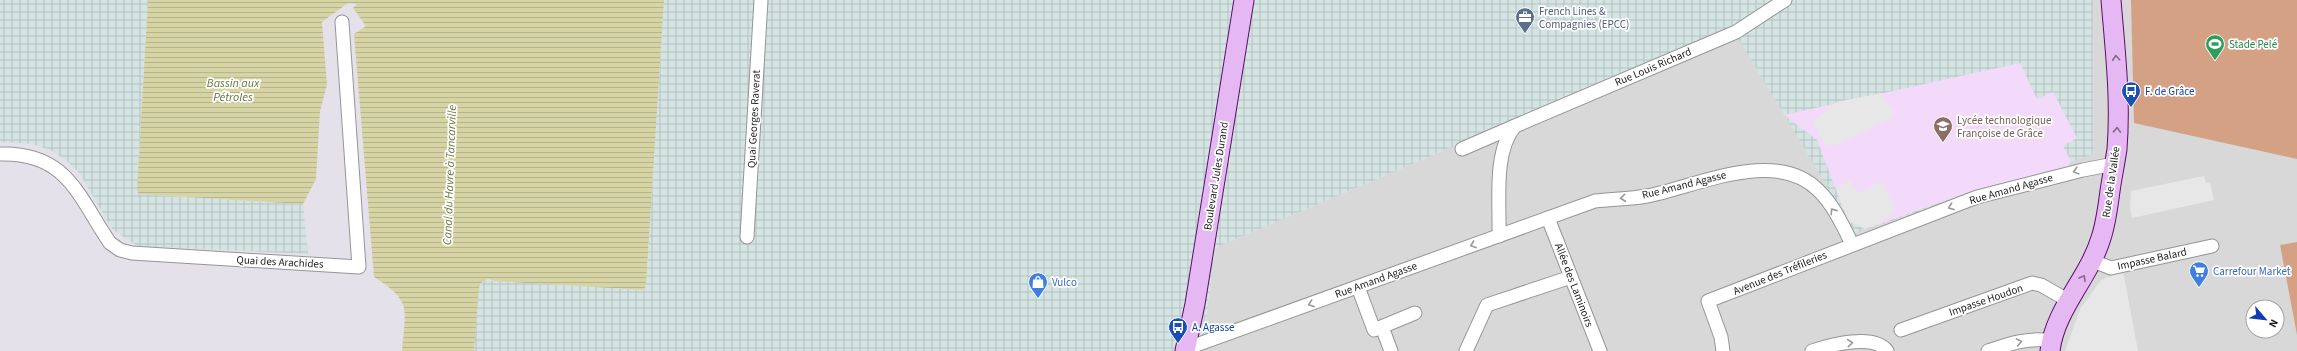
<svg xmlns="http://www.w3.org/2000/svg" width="2297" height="351" font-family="'Source Sans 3',sans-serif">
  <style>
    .residential { fill: #d8d8d9; fill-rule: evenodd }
    .industrial { fill: url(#industrial-grid) }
    .education { fill: #f3dafb }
    .pitch { fill: #d5a185 }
    .parking { fill: #e7e7e7 }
    .water { fill: url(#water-rules) }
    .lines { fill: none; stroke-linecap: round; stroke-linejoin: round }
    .street-casing { stroke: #959595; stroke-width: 15 }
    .secondary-casing { stroke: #590e66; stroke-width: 21 }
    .street { stroke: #fff; stroke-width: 13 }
    .secondary { stroke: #e6b8f3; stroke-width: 19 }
    .oneway { stroke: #806a87 }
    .oneway2 { stroke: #989898 }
    .labels { text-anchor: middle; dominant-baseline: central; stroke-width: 3.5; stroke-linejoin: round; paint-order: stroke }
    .service-label { font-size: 11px; fill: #4e5e75; stroke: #fff; text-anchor: start }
    .leisure-label { font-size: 11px; fill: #27864d; stroke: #fff; text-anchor: start }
    .street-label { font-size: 11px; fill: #1b1b1b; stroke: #fff }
    .transit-label { font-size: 11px; fill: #164399; stroke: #fff; text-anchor: start }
    .education-label { font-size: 11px; fill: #785e54; stroke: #fff; text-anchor: start }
    .shop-label { font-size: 11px; fill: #366cbe; stroke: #fff; text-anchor: start }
    .water-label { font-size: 12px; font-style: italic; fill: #68763e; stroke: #fff }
  </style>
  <defs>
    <pattern id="industrial-grid" width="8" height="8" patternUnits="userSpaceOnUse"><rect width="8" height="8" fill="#d3e4e3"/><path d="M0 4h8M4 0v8" fill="none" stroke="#b5c3c2"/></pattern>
    <pattern id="water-rules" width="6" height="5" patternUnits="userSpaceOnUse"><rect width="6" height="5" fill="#d6d4a5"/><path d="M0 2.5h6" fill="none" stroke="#b7b58d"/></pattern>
  </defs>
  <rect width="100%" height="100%" fill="#e5e1eb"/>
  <path class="residential" d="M2093 0H2297V351H1202L1215 248 1732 28 2094 154ZM2253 307H2277V331H2253Z"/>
  <g class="industrial">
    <polygon points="0,0 148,0 137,191 139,194 303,204 308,254 137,246 112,229 80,174 69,163 54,152 33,144 0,142"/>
    <polygon points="664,0 2093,0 2094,154 1855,233 1732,28 1215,248 1202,351 474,351 478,288 485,280 644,290 646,284"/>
  </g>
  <polygon class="education" points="2020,63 2037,99 2053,92 2077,138 2063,146 2071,161 2068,166 1976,190 1865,229 1848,221 1817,140 1784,115"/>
  <g class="pitch">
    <polygon points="2131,0 2297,0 2297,159 2134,123"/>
    <polygon points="2297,242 2297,335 2280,245"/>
  </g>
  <g class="parking">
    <polygon points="1882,93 1895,116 1837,145 1825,145 1813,121 1837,102"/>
    <polygon points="2204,176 2206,183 2210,182 2214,200 2132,218 2130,209 2131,191"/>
    <polygon points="1850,180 1858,194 1882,181 1896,211 1875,225 1865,229 1848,221 1836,188"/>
    <polygon points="2123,271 2138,351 2065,351 2080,309 2101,280"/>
  </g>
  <path class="water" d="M148 0H664L646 284 644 290 495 281 488 279 481 283 479 288 474 351H402C405 308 413 302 374 277L354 34 366 26 353 8 357 4 348 3 322 22 327 85 320 111 316 179 303 204 139 194 137 190Z"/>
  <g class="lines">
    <defs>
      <g id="street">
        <polyline points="1462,149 1515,126"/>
        <path d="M0 154C67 152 78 196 110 243L120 250 132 253 359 267 342 22"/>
        <polyline points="1548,218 1600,351"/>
        <path d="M1499 236C1500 202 1493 152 1515 126L1736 32 1785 0"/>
        <polyline points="747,237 761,0"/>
        <polyline points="2093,261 2111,268 2212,246"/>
        <polyline points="1358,287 1374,330 1415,313"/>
        <polyline points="1382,327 1391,351"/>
        <polyline points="1901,330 2032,283 2041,285 2069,301"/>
        <path d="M1185 349 1595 201C1612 199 1630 199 1647 196 1695 187 1775 147 1818 190 1833 204 1843 226 1852 244"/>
        <polyline points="1466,351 1487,305 1571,277"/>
        <polyline points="1723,351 1721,337 1708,301 1977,197 2083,170 2114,164"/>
        <path d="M1812 351C1830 345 1874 333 1887 351"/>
        <path d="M1988 351C2009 344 2029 337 2051 341"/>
      </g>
      <g id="secondary">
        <polyline points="1185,351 1195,304 1244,0"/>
        <path d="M2050 351C2055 309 2089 278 2101 238 2106 223 2108 206 2110 191 2112 177 2115 163 2117 149 2121 99 2115 49 2111 0"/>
      </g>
    </defs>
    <use href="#street" class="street-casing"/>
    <use href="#secondary" class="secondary-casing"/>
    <use href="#street" class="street"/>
    <use href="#secondary" class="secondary"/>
  </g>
  <defs><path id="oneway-chevron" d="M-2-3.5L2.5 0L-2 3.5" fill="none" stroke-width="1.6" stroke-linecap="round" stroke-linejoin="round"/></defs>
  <g class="oneway">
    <use href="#oneway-chevron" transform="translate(2116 58) rotate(-94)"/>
    <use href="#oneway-chevron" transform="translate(2117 130) rotate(-88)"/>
    <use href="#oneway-chevron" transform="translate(2083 278) rotate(-60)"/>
  </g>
  <g class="oneway2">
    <use href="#oneway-chevron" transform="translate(2076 171) rotate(165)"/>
    <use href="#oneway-chevron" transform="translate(1623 198) rotate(174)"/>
    <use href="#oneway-chevron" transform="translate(1951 207) rotate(159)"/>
    <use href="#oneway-chevron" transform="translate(1833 211) rotate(-125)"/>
    <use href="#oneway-chevron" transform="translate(1473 245) rotate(160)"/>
    <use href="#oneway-chevron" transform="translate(1311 304) rotate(160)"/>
    <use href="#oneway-chevron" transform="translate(2019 342) rotate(-10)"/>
    <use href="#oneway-chevron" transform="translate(1850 343) rotate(-5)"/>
  </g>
  <defs>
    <symbol id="office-pin" viewBox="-11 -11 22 30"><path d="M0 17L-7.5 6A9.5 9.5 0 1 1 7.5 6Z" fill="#5c6f8a" stroke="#fff"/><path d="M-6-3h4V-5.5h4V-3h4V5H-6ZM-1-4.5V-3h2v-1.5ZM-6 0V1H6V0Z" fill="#fff"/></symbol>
    <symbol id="stadium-pin" viewBox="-11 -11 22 30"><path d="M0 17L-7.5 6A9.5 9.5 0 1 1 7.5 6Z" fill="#2e9e5b" stroke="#fff"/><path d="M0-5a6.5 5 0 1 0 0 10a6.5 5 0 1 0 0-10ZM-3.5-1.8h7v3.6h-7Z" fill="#fff"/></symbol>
    <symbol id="bus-pin" viewBox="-11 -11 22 30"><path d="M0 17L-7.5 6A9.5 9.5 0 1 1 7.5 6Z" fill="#1a4fb4" stroke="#fff"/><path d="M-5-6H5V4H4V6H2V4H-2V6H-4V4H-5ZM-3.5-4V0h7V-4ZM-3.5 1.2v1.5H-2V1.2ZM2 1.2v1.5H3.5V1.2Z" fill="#fff"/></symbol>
    <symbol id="school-pin" viewBox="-11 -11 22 30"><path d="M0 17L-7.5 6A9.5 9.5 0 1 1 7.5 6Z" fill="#8d6e63" stroke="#fff"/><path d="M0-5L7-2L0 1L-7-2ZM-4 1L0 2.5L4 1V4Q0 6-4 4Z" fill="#fff"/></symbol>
    <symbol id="supermarket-pin" viewBox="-11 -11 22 30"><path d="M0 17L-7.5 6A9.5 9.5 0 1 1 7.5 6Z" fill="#3f7fe0" stroke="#fff"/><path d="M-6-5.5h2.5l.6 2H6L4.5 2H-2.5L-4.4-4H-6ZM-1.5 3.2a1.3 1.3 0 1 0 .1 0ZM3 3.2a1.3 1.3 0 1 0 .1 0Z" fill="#fff"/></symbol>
    <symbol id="shop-pin" viewBox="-11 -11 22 30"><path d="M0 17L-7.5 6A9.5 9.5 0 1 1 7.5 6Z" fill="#3f7fe0" stroke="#fff"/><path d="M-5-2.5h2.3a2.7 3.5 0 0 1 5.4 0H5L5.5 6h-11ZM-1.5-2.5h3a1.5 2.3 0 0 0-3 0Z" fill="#fff"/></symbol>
  </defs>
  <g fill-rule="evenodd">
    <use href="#office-pin" x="1514" y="6" width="22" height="30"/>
    <use href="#stadium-pin" x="2204" y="33" width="22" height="30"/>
    <use href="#bus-pin" x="2120" y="80" width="22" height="30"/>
    <use href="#school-pin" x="1932" y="115" width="22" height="30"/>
    <use href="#supermarket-pin" x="2188" y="260" width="22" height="30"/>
    <use href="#shop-pin" x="1027" y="271" width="22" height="30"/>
    <use href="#bus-pin" x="1167" y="316" width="22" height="30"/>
  </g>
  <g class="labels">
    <g class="service-label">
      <text x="1539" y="11">French Lines &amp;<tspan x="1539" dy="13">Compagnies (EPCC)</tspan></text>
    </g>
    <g class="leisure-label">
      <text x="2229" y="44">Stade Pelé</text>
    </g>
    <g class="street-label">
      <text transform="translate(1653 67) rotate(-23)">Rue Louis Richard</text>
      <text transform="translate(754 119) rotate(-87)">Quai Georges Raverat</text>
      <text transform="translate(1216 176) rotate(-81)">Boulevard Jules Durand</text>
      <text transform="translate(2111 182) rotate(-82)">Rue de la Vallée</text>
      <text transform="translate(1684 185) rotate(-14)">Rue Amand Agasse</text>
      <text transform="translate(2011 189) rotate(-16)">Rue Amand Agasse</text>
      <text transform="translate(2152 259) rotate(-12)">Impasse Balard</text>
      <text transform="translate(280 262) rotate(3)">Quai des Arachides</text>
      <text transform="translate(1780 273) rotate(-22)">Avenue des Tréfileries</text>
      <text transform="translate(1376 280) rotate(-20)">Rue Amand Agasse</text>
      <text transform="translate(1574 285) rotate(69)">Allée des Laminoirs</text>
      <text transform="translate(1986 300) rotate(-19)">Impasse Houdon</text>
    </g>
    <g class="transit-label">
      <text x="2145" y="91">F. de Grâce</text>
      <text x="1192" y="327">A. Agasse</text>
    </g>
    <g class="education-label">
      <text x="1957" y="120">Lycée technologique<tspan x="1957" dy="13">Françoise de Grâce</tspan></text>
    </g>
    <g class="shop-label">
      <text x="2213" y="271">Carrefour Market</text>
      <text x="1052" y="282">Vulco</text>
    </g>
    <g class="water-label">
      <text x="233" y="83">Bassin aux<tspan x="233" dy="14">Pétroles</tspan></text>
      <text transform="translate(450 175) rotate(-88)">Canal du Havre à Tancarville</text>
    </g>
  </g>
  <g transform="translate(2265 319) rotate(118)"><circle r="19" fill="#ffffff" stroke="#a4a4a4"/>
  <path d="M0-3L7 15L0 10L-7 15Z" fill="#113bb4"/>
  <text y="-6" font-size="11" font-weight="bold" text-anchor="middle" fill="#1b1b1b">N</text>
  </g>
</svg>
